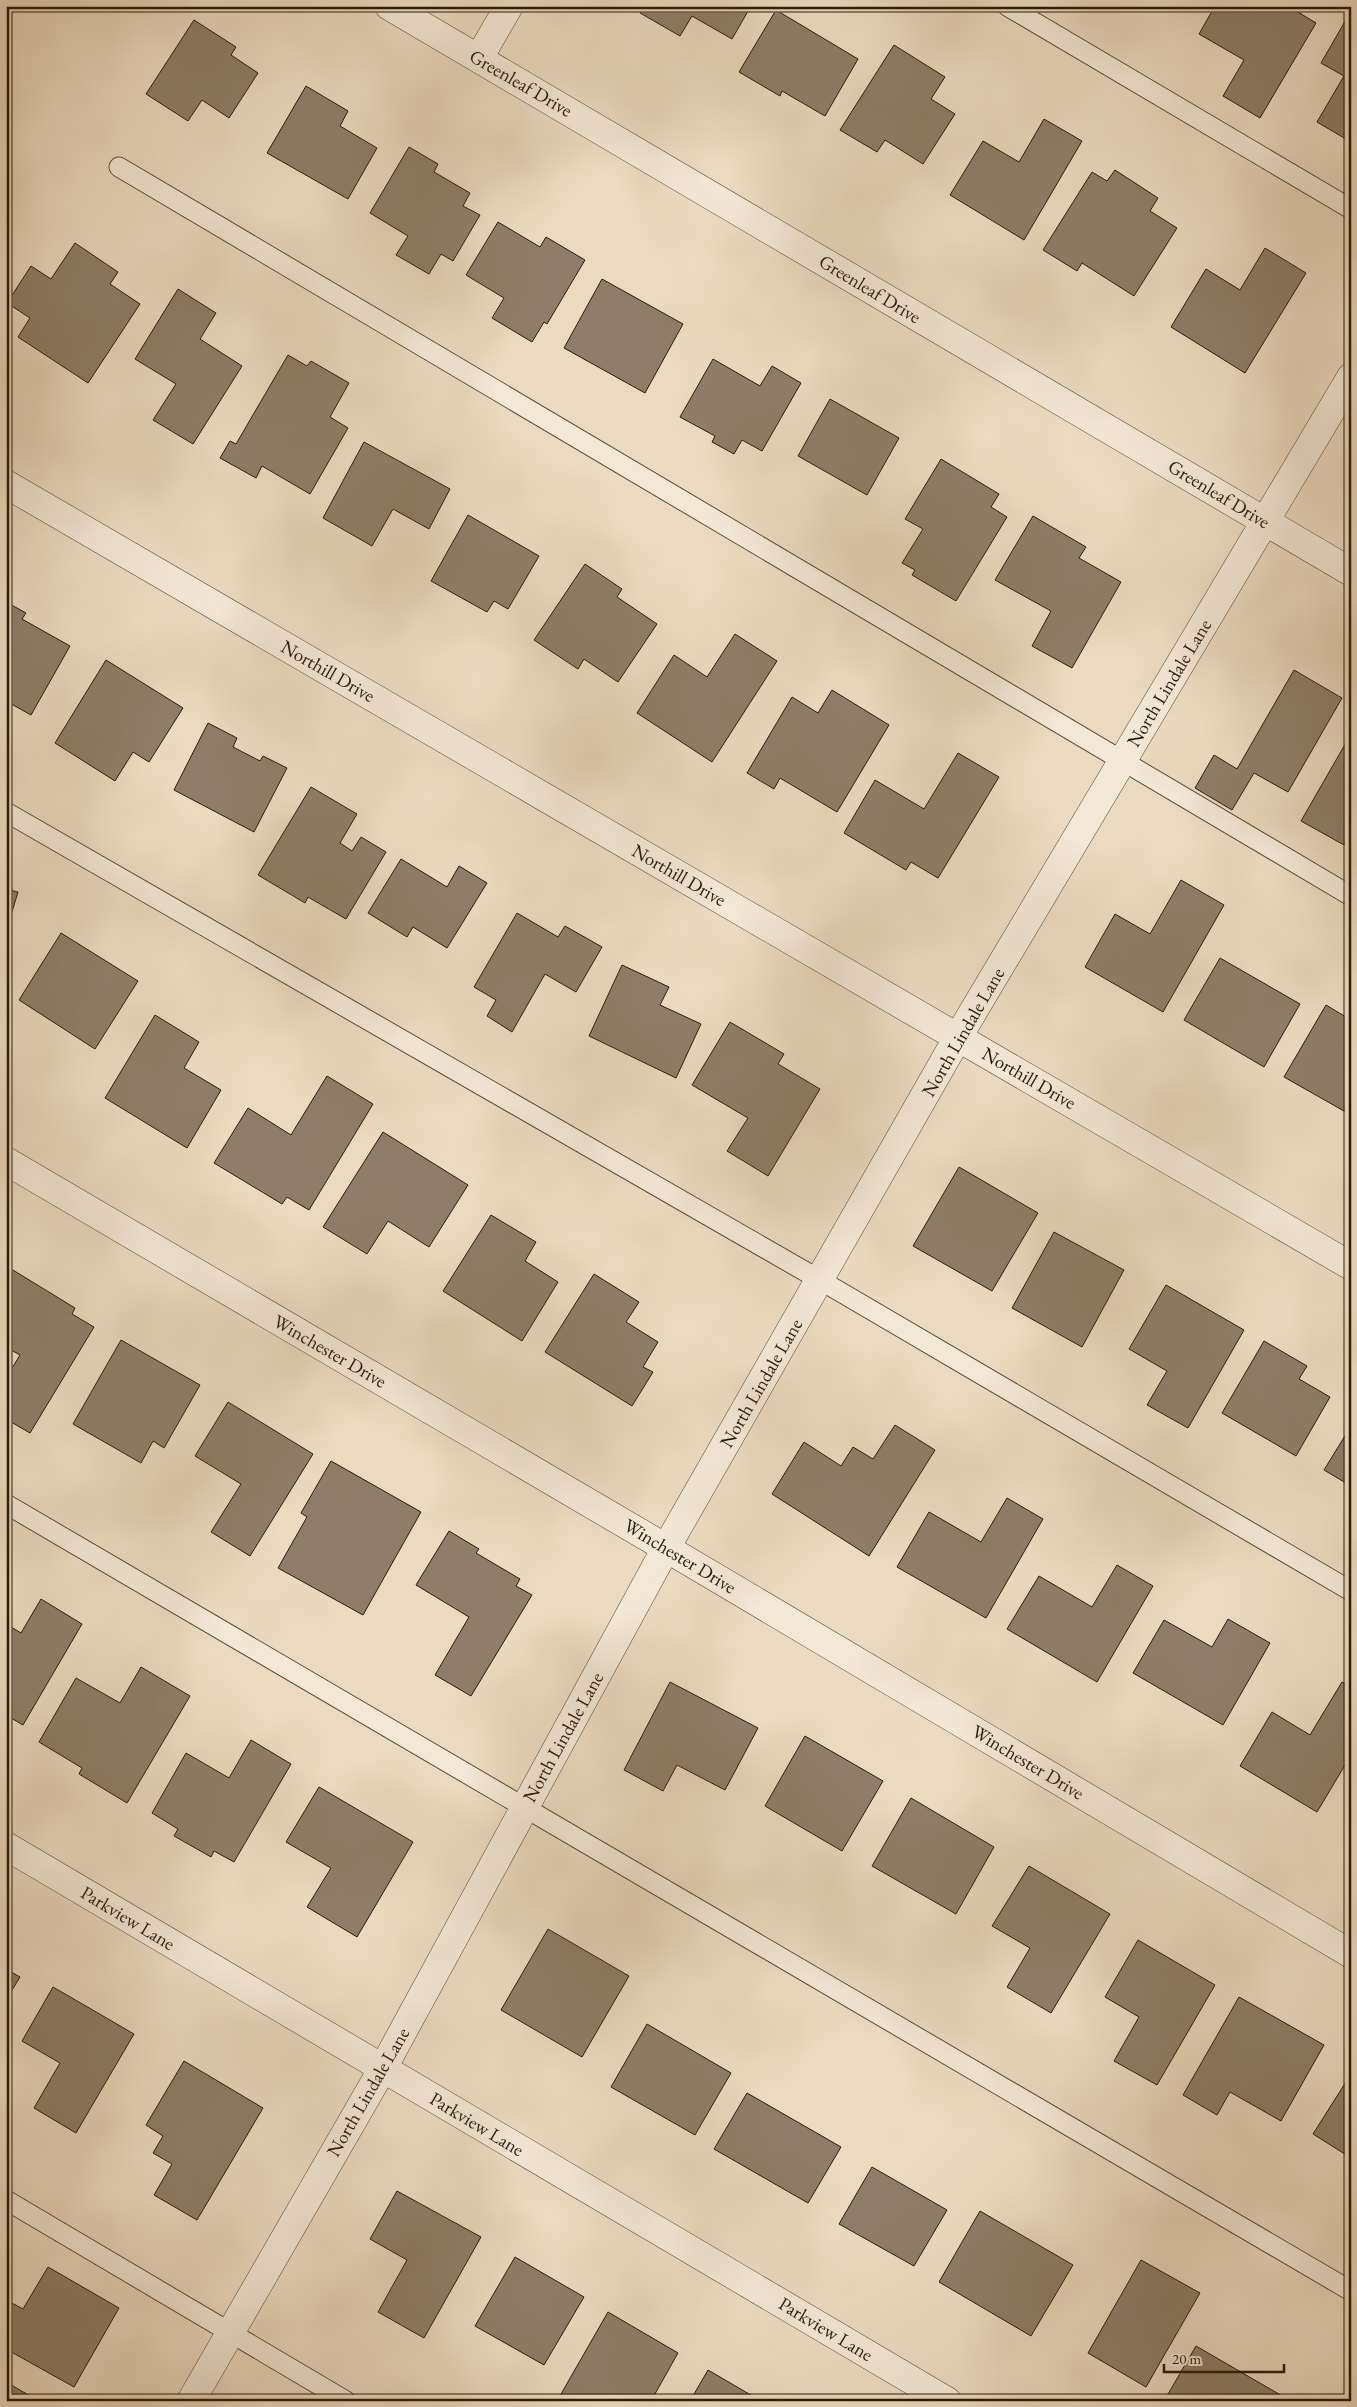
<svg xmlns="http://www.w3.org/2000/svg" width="1357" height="2407" font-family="'EB Garamond',serif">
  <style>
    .building { fill: #8e7e69; stroke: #291b0b }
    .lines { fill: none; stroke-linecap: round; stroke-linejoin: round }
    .lane-casing { stroke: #5a4b38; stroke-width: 21 }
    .street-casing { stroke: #5a4b38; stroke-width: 29 }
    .lane { stroke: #f3e7d6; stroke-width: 19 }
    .street { stroke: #f3e7d6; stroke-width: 28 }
    .labels { text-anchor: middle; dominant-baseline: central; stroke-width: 5; stroke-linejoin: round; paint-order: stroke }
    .street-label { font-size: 19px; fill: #291b0b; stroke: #f3e7d6 }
  </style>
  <rect width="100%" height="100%" fill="#ecdac0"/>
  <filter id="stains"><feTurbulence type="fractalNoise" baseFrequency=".004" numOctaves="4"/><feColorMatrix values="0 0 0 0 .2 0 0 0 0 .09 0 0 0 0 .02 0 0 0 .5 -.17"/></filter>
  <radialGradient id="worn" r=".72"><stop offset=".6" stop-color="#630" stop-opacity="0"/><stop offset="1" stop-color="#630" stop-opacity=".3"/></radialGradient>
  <g class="building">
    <polygon points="644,6 751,6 732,39 692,16 680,36 640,13"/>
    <polygon points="1215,6 1288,6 1316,23 1260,118 1223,96 1244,60 1199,34"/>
    <polygon points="776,10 858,59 825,116 782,91 780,96 739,72"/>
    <polygon points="1351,11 1351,142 1317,122 1344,76 1321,63"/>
    <polygon points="194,20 236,47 231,55 258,73 229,118 202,100 188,121 146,94"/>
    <polygon points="894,45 945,77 931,99 955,114 923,164 885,140 877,152 840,130"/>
    <polygon points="306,86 348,111 340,126 377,148 348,199 267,153"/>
    <polygon points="1044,119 1082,141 1024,240 950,195 983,141 1019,162"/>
    <polygon points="409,147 438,164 434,172 470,193 463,206 480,215 453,261 441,254 429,274 396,255 408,236 370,213"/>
    <polygon points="1115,170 1158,198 1150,211 1177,228 1134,296 1082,263 1077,271 1043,250 1092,172 1107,181"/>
    <polygon points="498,222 540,247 546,237 585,260 547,324 544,322 532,342 492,318 504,298 466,275"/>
    <polygon points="75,243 118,272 110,284 140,304 88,383 18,337 30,318 7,303 31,266 51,279"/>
    <polygon points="1265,248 1306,273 1245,373 1171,327 1206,269 1240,290"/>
    <polygon points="602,279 683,324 645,393 564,348"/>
    <polygon points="178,289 216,313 200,339 242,366 193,444 153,420 176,384 135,359"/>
    <polygon points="288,355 307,366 311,361 349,383 330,417 348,428 310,494 262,466 256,478 220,458 230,441 236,444"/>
    <polygon points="713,359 760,386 772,366 801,383 762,451 742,440 734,454 712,442 715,436 680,417"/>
    <polygon points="830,399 899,438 867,495 798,456"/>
    <polygon points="364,442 450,489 429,529 393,509 372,546 323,518"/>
    <polygon points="941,459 999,494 991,507 1007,517 956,601 912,575 915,570 902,563 923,529 905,519"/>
    <polygon points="468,515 539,556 508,609 494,601 487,612 431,581"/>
    <polygon points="1033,516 1086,547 1079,558 1121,582 1072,668 1032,646 1051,611 995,580"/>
    <polygon points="585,564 622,589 617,597 657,624 618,682 584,659 578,669 534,640"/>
    <polygon points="6,602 26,613 22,619 70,646 31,715 6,701"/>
    <polygon points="735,634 777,661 712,762 637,713 674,655 707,677"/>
    <polygon points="106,660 183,708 149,762 133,752 115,781 55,743"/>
    <polygon points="1294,670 1342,698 1288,792 1254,773 1232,810 1195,788 1214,755 1237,769"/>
    <polygon points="832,690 889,725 837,812 780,778 774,789 747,773 792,697 818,713"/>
    <polygon points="208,723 237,738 233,747 260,761 263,756 287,768 254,832 174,790"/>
    <polygon points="1351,734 1351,833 1344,845 1301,821"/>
    <polygon points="958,753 999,777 938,878 911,862 906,870 844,833 875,780 924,809"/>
    <polygon points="311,787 357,814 340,843 352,851 361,837 386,852 346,919 308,897 305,903 258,875"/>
    <polygon points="401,859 447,887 459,866 487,883 447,948 413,927 407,937 368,913"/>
    <polygon points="1181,880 1224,905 1163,1012 1085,967 1115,914 1150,934"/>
    <polygon points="6,889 18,892 6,932"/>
    <polygon points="517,913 558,937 565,926 602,947 576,992 545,974 512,1032 487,1016 496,1000 474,987"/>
    <polygon points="61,933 138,981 95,1049 19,1000"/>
    <polygon points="1220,958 1300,1004 1264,1067 1184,1020"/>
    <polygon points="622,965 669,987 660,1005 701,1024 676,1078 589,1036"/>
    <polygon points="1326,1005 1351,1020 1351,1115 1284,1077"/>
    <polygon points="155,1015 199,1042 184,1068 221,1090 187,1148 105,1098"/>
    <polygon points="730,1022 784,1054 778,1064 820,1089 768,1176 727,1151 748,1118 692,1085"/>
    <polygon points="327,1076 373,1104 309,1210 287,1197 282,1204 214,1163 248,1108 291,1135"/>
    <polygon points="383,1132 468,1185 429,1247 388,1221 367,1254 323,1227"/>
    <polygon points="959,1167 1038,1213 992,1291 913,1246"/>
    <polygon points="491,1215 536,1242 525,1261 558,1282 522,1341 443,1291"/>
    <polygon points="1054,1232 1124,1270 1082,1347 1012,1308"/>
    <polygon points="8,1267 75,1308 72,1314 94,1327 30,1433 6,1419 6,1378 20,1355 6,1347"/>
    <polygon points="594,1274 639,1302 626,1322 658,1342 643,1367 653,1372 632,1406 545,1352"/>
    <polygon points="1166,1285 1244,1330 1188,1428 1147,1405 1167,1371 1129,1349"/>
    <polygon points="121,1340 200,1385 164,1448 153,1441 141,1463 73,1424"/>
    <polygon points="1264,1341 1307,1366 1299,1379 1330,1397 1296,1456 1222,1413"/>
    <polygon points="228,1402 313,1454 250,1556 211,1532 241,1484 195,1456"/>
    <polygon points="895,1425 935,1450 869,1556 772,1494 804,1442 841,1466 853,1447 873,1459"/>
    <polygon points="1351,1426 1351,1486 1324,1470"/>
    <polygon points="331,1461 421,1512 363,1615 278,1568 307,1517 301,1513"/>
    <polygon points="1007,1498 1043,1519 986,1618 897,1567 929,1512 981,1542"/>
    <polygon points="449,1531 479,1549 476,1553 520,1579 516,1586 532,1595 471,1696 435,1675 469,1617 416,1585"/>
    <polygon points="1117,1565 1153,1586 1097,1682 1007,1629 1039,1576 1092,1607"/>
    <polygon points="41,1599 82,1624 23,1725 6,1715 6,1624 21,1633"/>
    <polygon points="1228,1619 1270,1643 1223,1725 1133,1673 1164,1620 1212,1647"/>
    <polygon points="141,1667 190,1696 127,1803 79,1774 82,1768 39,1742 76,1678 120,1703"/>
    <polygon points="670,1682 758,1728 725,1790 677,1765 663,1791 624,1770"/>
    <polygon points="1342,1682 1351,1687 1351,1755 1317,1812 1240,1766 1272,1712 1310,1735"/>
    <polygon points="805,1736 883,1781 842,1851 765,1806"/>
    <polygon points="251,1740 291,1764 234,1862 214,1851 211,1857 174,1836 178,1829 152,1813 186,1753 229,1778"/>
    <polygon points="319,1787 413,1842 357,1937 307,1907 331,1868 286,1842"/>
    <polygon points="911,1798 994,1847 956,1914 872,1866"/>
    <polygon points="1029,1866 1110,1914 1051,2013 1007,1987 1030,1948 992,1926"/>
    <polygon points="548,1929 629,1976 582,2057 501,2010"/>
    <polygon points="1138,1940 1215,1985 1157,2085 1114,2061 1139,2017 1105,1997"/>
    <polygon points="6,1969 20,1977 6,2000"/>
    <polygon points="53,1987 134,2034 76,2133 34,2108 60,2063 22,2041"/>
    <polygon points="1239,1997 1324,2045 1281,2121 1230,2092 1217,2115 1183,2095"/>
    <polygon points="647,2024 731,2073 695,2135 611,2087"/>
    <polygon points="184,2061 263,2108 197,2220 154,2195 172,2164 153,2153 163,2136 146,2125"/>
    <polygon points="1351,2074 1351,2158 1313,2134"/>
    <polygon points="747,2093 841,2147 808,2203 714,2149"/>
    <polygon points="872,2167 947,2210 914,2266 839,2224"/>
    <polygon points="397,2191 481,2237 424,2338 378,2312 407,2260 370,2239"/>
    <polygon points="980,2211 1073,2265 1031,2336 939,2282"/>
    <polygon points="515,2257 584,2297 544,2365 475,2326"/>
    <polygon points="1141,2260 1200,2293 1146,2387 1088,2353"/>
    <polygon points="48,2267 119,2308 74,2387 6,2349 6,2305 8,2301 23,2309"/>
    <polygon points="608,2312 678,2353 651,2401 557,2401"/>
    <polygon points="1196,2346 1284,2397 1282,2401 1164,2401"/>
    <polygon points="708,2370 761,2401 690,2401"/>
    <polygon points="6,2382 39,2401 6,2401"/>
  </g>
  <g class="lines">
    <defs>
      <g id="lane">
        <polyline points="1007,6 1351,209"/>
        <polyline points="119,167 1351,896"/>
        <polyline points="6,812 820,1280 1351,1591"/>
        <polyline points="6,1504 1351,2291"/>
        <polyline points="6,2200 346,2401"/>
      </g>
      <g id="street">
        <polyline points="389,6 1351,572"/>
        <polyline points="479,58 509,6"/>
        <polyline points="6,484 1351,1266"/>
        <polyline points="6,1161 666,1548 1351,1954"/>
        <polyline points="6,1846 947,2401"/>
        <polyline points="191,2401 383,2068 666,1548 958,1037 1351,377"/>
      </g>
    </defs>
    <use href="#lane" class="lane-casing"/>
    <use href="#street" class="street-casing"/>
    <use href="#lane" class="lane"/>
    <use href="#street" class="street"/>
  </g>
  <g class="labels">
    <g class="street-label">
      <text transform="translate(521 83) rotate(30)">Greenleaf Drive</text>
      <text transform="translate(870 289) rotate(31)">Greenleaf Drive</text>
      <text transform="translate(1219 494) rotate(31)">Greenleaf Drive</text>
      <text transform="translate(328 671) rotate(30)">Northill Drive</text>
      <text transform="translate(1169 683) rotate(-59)">North Lindale Lane</text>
      <text transform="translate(679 875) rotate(30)">Northill Drive</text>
      <text transform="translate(963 1032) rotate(-60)">North Lindale Lane</text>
      <text transform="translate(1029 1078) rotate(30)">Northill Drive</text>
      <text transform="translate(330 1351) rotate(30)">Winchester Drive</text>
      <text transform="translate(761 1383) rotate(-60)">North Lindale Lane</text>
      <text transform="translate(680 1556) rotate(31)">Winchester Drive</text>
      <text transform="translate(563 1737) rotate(-61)">North Lindale Lane</text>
      <text transform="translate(1028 1762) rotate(31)">Winchester Drive</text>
      <text transform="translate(128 1918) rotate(31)">Parkview Lane</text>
      <text transform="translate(368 2092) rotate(-60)">North Lindale Lane</text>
      <text transform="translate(477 2124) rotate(31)">Parkview Lane</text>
      <text transform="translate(826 2329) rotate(31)">Parkview Lane</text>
    </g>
  </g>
  <rect width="1357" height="2407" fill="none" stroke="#ecdac0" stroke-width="25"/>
  <rect x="8" y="8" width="1342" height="2392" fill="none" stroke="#291b0b" stroke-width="2.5"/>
  <rect x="12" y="12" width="1332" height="2382" fill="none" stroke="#291b0b"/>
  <path d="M1164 2364v8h120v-8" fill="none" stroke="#291b0b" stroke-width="2.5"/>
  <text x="1172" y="2364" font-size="15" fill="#291b0b" stroke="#f3e7d6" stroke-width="4" paint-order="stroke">20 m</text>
  <rect width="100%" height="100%" filter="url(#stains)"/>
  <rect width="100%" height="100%" fill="url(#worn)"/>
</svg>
